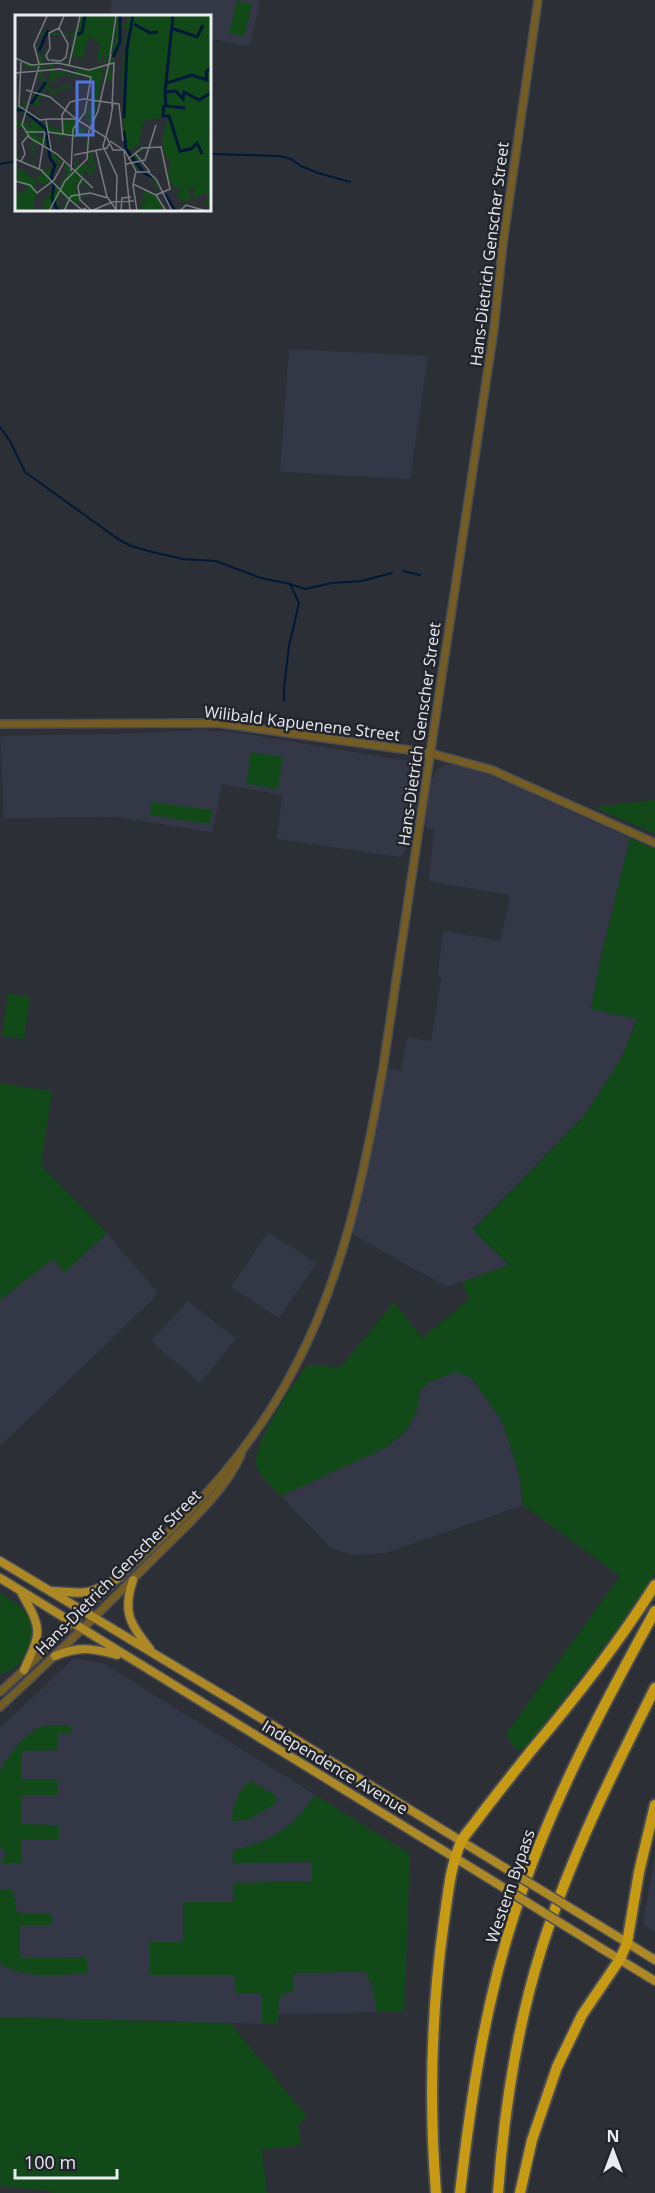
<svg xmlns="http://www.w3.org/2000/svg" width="655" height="2193" font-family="'Open Sans',sans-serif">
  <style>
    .built { fill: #343846 }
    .green { fill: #124919 }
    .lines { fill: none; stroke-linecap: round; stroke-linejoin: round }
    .stream { stroke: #001938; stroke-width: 2 }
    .minor-casing { stroke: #4b4d55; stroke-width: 10 }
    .major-casing { stroke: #4b4d55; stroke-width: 11 }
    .highway-casing { stroke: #4b4d55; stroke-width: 14 }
    .minor { stroke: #735d24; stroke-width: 7 }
    .major { stroke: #ad8925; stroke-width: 8 }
    .highway { stroke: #c69a12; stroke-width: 10 }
    .major-bridge-casing { stroke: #4b4d55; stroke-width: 11; stroke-linecap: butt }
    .major-bridge { stroke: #ad8925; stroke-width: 8 }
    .labels { text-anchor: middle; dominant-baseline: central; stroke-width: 5; stroke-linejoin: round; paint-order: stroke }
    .street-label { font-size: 16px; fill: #e9ebf0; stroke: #23252d }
    .inset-river { fill: none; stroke: #001938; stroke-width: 3 }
    .inset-road { fill: none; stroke: #787a81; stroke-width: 1.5 }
    .view { fill: #5075de; fill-opacity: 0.15; stroke: #5075de; stroke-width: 3 }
    .inset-edge { fill: none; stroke: #e9ebf0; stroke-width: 3 }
  </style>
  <rect width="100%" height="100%" fill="#2d2f37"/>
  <g class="built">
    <polygon points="112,0 260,0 250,43 245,46 210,38 210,16 122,16 113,14 110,10"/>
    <polygon points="289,349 428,356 410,479 280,472"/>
    <polygon points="201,730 233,732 414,762 416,767 405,852 400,857 277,839 282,795 222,784 212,832 117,817 4,818 0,736 116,734"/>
    <polygon points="448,764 466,767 487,774 630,838 599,966 591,1009 637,1019 623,1055 585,1115 473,1229 509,1265 447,1287 357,1237 348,1230 383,1068 401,1071 407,1037 431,1041 441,979 438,974 443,931 501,941 510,895 429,881 434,829 426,827 429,785 437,769"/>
    <polygon points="268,1232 316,1263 279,1318 231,1287"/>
    <polygon points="107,1233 157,1292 153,1299 0,1446 0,1300 53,1259 65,1272"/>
    <polygon points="188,1301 236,1339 200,1383 151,1341"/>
    <polygon points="456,1371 472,1378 502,1421 519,1473 523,1505 386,1553 354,1555 331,1548 281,1496 387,1447 406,1431 416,1413 420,1391 428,1383"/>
    <polygon points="74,1658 103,1663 410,1854 404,2012 279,2014 278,2024 0,2017 0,1728"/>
    <polygon points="655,1853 655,1932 643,1924"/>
  </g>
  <g class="green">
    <polygon points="237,1 252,4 244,36 229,33"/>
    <polygon points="251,752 283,757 278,789 246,784"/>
    <polygon points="655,799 655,834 594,807 648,801"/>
    <polygon points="152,802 212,810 210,824 150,815"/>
    <path d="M630 838 655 849V1573L617 1630 526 1748 516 1750 506 1734 620 1576 523 1505 519 1473 502 1421 472 1378 456 1372 428 1383 420 1391 416 1413 406 1431 387 1447 281 1496C274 1488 261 1478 257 1468 249 1447 294 1384 307 1365L341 1367 394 1302 422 1338 469 1299 462 1282 509 1265 473 1230 585 1115 623 1055 637 1019 591 1009 599 966Z"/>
    <polygon points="8,994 30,997 24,1039 2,1036"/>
    <polygon points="0,1083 52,1091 41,1165 107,1233 65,1272 53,1259 0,1300"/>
    <path d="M0 1593C11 1600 23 1607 30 1618 42 1637 21 1671 0 1674Z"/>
    <path d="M47 1725H71V1733H58V1750L22 1751 21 1779H57V1795H21V1824L59 1825V1840H21V1863H2V1859L7 1854 0 1846V1771C8 1755 30 1727 47 1725Z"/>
    <path d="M251 1781 275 1795 277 1799 275 1804 248 1820 232 1821C233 1807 238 1788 251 1781Z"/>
    <path d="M315 1795 410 1854 404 2012H377L372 1985 365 1972 293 1973V1992L286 1991V1996H279L278 2024H262V1994H236L234 1975H149V1942H183V1902H233V1883L312 1881V1862L233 1863V1850C273 1841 292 1828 315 1795Z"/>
    <path d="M0 1890H13V1897L16 1898V1910L21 1914H52V1925H20V1958L87 1957V1973C55 1975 29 1980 0 1964Z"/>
    <polygon points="0,2017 230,2023 306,2115 298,2126 301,2145 262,2150 267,2193 51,2193 51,2191 0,2186"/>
  </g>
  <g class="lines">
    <g class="stream">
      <polyline points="210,154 280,156 291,159 301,166 318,173 350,182"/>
      <polyline points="0,164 16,161"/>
      <polyline points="0,427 10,441 25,472 118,539 131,546 152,552 183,559 216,561 261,578 290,584 305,589 332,583 361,581 392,573"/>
      <polyline points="403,571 420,575"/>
      <polyline points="284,701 284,689 289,646 299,603 290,584"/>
    </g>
    <defs>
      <g id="minor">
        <polyline points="0,724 218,723 430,753 492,770 655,843"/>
        <path d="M0 1692C37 1659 72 1623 108 1588 132 1565 158 1543 181 1520 226 1475 266 1423 295 1367 344 1275 365 1170 383 1068L494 329 503 243 538 0"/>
        <path d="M0 1707C52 1659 102 1610 152 1560 182 1529 223 1495 241 1455"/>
      </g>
      <g id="major">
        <polyline points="0,1561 236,1703 505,1868"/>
        <polyline points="0,1578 496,1883"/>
        <path d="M133 1580C122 1612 130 1624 150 1649"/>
        <path d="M53 1591C88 1594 90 1595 121 1576"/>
        <path d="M22 1594C43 1630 41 1633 24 1670"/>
        <path d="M55 1656C80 1646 92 1648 117 1655"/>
        <polyline points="613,1934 655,1960"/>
        <polyline points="604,1950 655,1981"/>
      </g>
      <g id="highway">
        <path d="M436 2193C429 2102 431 2012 444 1921 448 1895 450 1867 461 1842 465 1834 472 1827 477 1820 494 1797 512 1775 530 1752 575 1699 618 1644 655 1585"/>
        <path d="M460 2193C471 2097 485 2004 515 1912 549 1806 602 1708 655 1611"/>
        <path d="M498 2193C504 2110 517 2026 542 1947 571 1856 613 1772 655 1688"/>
        <polyline points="520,2193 532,2140 557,2067 582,2015 620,1959 627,1943 639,1872 655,1805"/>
      </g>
    </defs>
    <use href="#minor" class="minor-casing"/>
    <use href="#major" class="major-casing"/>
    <use href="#highway" class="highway-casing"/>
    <use href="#minor" class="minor"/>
    <use href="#major" class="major"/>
    <use href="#highway" class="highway"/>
    <defs>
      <g id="major-bridge">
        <polyline points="505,1868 613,1934"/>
        <polyline points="496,1883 604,1950"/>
      </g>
    </defs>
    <use href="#major-bridge" class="major-bridge-casing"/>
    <use href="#major-bridge" class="major-bridge"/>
  </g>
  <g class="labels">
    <g class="street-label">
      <text transform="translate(489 254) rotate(-83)">Hans-Dietrich Genscher Street</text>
      <text transform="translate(302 723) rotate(7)">Wilibald Kapuenene Street</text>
      <text transform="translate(419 734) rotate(-82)">Hans-Dietrich Genscher Street</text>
      <text transform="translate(118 1572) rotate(-45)">Hans-Dietrich Genscher Street</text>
      <text transform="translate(335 1767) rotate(31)">Independence Avenue</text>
      <text transform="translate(510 1886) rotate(-71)">Western Bypass</text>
    </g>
  </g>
  <g transform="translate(15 15)">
    <rect width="196" height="196" fill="#2d2f37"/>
    <path d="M65 1H101L99 29 89 50 79 104 75 109 74 100 68 102 77 92 81 67 64 59 53 63V70L59 71 39 77 46 87 30 72 28 82 21 84 28 91 13 89 9 94 23 107 34 110 40 105 35 110 40 114H46L50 105 63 106 61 115 72 112 68 116 71 120 72 128 70 137 71 123 49 120 41 124 42 119 33 117 35 135 59 159 60 141 63 153 70 148 74 154 79 149 72 148 75 137 81 136 76 140 81 150 77 160 68 156 67 164 60 160 74 169 82 179 66 165 70 173 61 166 62 180H74L64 183 65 189 60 185 66 196 55 185 50 191 53 196H49V190L52 184 45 179 41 187 46 189 41 192 45 196 38 191 36 196 45 175 33 196 0 195V177L9 178 11 169 0 166 3 159 0 160V154H6L21 166 20 184 35 172 19 185V195H29L27 190 39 171 30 166V171L23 174 30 170 22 165 27 156 11 148 10 152V148L0 143V133L2 143 17 150 20 147 15 130 18 125 15 123H10L6 120 8 117 10 122 14 121 10 114 0 112V103L4 108 9 106 16 112 17 106 6 96H0V83L3 92 7 91 9 84 11 88H18L19 75 21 82 30 69 24 63 25 53H12L6 48 25 51 22 31H25L30 20 24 18 33 14 31 18 58 19 61 13 65 15ZM30 20 61 21 50 56H37L41 43 35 48 34 70 26 58 31 50 26 45 34 35 25 42 23 39ZM74 21 85 29 82 46 87 47V40L90 41 88 51 76 55 59 52 63 56 53 60 52 70 39 75 32 72 44 61 49 62 57 38 61 47V40L67 45ZM22 116 31 117V132L39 152 38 156 33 155 36 153 37 152 36 151 32 155 21 152 18 128H30V123L22 122ZM36 141 48 150 52 159 44 173 37 163 43 150ZM102 1H107V8L113 9 111 1H196V76L187 75 196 77V119L190 117 196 122V192L192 188 187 190 195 181 189 178 178 185 179 171 174 174 175 187H167L161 179 168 174 160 173 152 162 156 146 150 142 147 125 153 101 129 106 124 124 127 131 124 129 113 136 118 140 127 134 131 136 123 138 122 143 127 155 137 160 144 174H140L139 165 119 151 124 150 121 144 110 134 107 58 112 15 107 11 106 22V8V31L99 38 97 53 95 50 97 66 89 65 100 28ZM129 175 141 180 148 196H124L128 190 124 186 133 187 127 182Z" fill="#124919" fill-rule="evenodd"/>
    <path class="inset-river" d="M119 9 135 18 143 17M156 13 182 22 188 10M62 20 67 17 70 1M112 33 118 1M24 36 33 15M98 42 105 27V1M152 68 177 60 192 65 191 57 197 52M150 77 158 1M16 89 31 67M149 90 148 101H154L165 136 176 134 182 128 187 139M170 93 151 91 150 77 161 76 168 84 169 77 184 85 197 77M0 95H9L31 114 35 143 40 150 36 162 39 170 37 183 43 196M109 103 112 33M109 116 111 134 129 158 137 162M150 179 160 196"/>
    <path class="inset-road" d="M95 41 101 1M0 43 16 50 43 48 74 55 95 49M35 45 46 46 51 42 53 29 44 13 49 1M34 46 31 41 35 33 34 18 44 13M6 47 4 91 25 105 34 104M24 49 19 30 32 1M95 49 99 48 97 92M54 50 65 1M24 51 7 110 15 123 42 139 78 173M0 58 45 54 76 62 70 97 58 114M11 75 35 82 61 104M32 104H61M61 104 92 123 98 135H109L115 196M31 105 36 135M95 107 88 131 102 161 101 196M95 107 98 89M11 117H30M33 117 61 121M48 119 47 100 55 87 68 84 104 89 108 126M95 126 110 136 121 156 118 170 122 196M81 136 92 182M120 138 135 157M59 140 92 133 94 129M0 144 26 155 54 184M113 144 127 133 146 132 155 174 141 180M6 146 10 139 7 128 13 121M111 149 130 145 141 110M24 155 30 117M56 156 58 114M121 157H133L141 164 157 196M67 164 63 171 65 185 77 196M0 166 15 170 22 178 39 165 49 147M118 169 141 180 151 196M54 184 67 195 71 193M34 196 50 166 72 144 74 116 83 96 96 39M49 196 56 181 75 178 93 183 102 196M76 196 97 187 119 186M106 196 107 183 116 182M165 196 171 190 191 196"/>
    <path class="view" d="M62 67H78V120H62Z"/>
    <rect width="196" height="196" class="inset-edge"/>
  </g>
  <g transform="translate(613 2151)" stroke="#23252d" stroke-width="4.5" paint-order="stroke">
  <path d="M0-4.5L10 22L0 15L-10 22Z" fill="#e9ebf0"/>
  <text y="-9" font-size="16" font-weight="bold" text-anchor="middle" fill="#e9ebf0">N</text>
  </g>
  <path d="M15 2169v9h102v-9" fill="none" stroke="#e9ebf0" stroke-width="3"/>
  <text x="24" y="2169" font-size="18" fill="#e9ebf0" stroke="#23252d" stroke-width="4.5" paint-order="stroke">100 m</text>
</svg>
